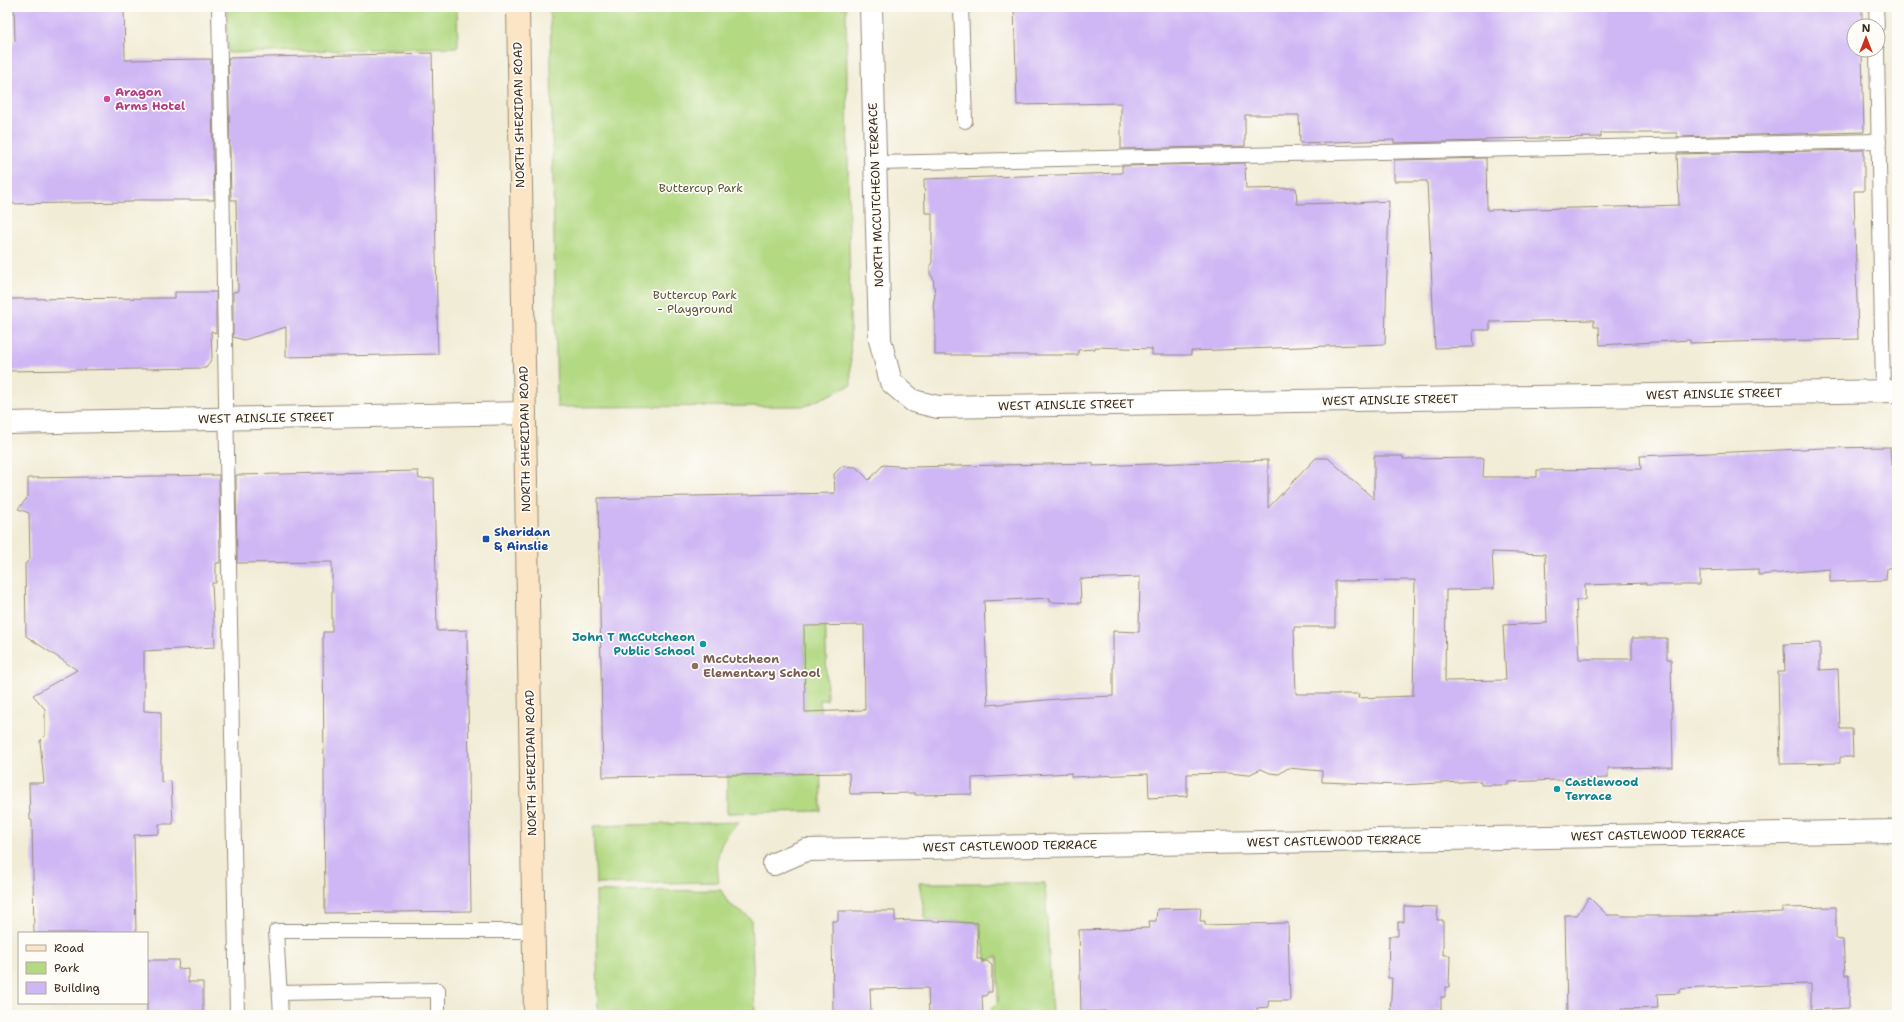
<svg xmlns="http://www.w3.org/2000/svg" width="1904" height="1022" font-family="'Shantell Sans',sans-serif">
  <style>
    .green { fill: #b3d983; stroke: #778250 }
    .building { fill: #cfb6f4; fill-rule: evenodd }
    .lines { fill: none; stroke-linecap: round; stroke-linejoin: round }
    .service-casing { stroke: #968b7a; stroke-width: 16 }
    .minor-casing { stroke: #968b7a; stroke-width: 24 }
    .secondary-casing { stroke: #968b7a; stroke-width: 24 }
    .service { stroke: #fff; stroke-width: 14 }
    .minor { stroke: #fff; stroke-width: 22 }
    .secondary { stroke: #fce5c4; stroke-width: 22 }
    .hotel-dot { fill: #d1479c; stroke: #fdfcf7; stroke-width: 1.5 }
    .transit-dot { fill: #1a4fb4; stroke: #fdfcf7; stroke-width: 1.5 }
    .culture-dot { fill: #0f9aa8; stroke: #fdfcf7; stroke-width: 1.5 }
    .education-dot { fill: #8d6e63; stroke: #fdfcf7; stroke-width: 1.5 }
    .labels { text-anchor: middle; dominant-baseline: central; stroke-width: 3.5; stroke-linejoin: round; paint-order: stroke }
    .hotel-label { font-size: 12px; font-weight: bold; fill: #b23c85; stroke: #fdfcf7; text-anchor: start }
    .street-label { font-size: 12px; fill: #3b2a1e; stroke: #fdfcf7 }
    .park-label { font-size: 12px; fill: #595637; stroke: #fdfcf7 }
    .transit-label { font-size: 12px; font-weight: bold; fill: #164399; stroke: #fdfcf7; text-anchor: start }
    .culture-label { font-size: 12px; font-weight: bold; fill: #0d838f; stroke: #fdfcf7; text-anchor: end }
    .education-label { font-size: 12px; font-weight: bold; fill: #785e54; stroke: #fdfcf7; text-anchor: start }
  </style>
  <rect width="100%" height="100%" fill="#fdfcf7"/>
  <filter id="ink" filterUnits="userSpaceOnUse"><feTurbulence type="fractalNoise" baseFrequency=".025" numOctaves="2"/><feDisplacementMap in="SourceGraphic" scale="8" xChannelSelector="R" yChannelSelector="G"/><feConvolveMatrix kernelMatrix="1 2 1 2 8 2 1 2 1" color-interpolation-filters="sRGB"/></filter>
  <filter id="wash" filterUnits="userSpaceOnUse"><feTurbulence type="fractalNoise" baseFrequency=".012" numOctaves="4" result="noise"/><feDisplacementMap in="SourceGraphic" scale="16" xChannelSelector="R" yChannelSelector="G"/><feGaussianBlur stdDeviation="0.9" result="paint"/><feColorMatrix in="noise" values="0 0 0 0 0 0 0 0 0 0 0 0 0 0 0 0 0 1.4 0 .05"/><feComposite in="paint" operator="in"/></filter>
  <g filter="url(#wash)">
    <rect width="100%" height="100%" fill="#f1ecd5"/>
    <g class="green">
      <polygon points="227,7 457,7 458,47 228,53"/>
      <polygon points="550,7 846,7 851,385 805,406 557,407"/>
      <polygon points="803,585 825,586 827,700 820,700 821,811 727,813 727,775 806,774"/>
      <path d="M740 822C718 840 715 856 719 882L596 884 593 826Z"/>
      <polygon points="919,883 1045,883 1052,1015 985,1015 998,1002 998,956 987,961 978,923 926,920"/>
      <polygon points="721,890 728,903 751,919 755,1015 598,1015 596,892"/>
    </g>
    <g id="blocks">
      <g class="building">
        <polygon points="14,7 124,7 125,60 211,59 214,200 133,200 133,202 7,204 7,61 10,61 9,44 15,41"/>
        <polygon points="1014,7 1862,7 1862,26 1854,26 1854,50 1862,50 1864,132 1677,137 1677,133 1601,133 1601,137 1485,139 1485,141 1394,143 1394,140 1300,143 1299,115 1245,115 1245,146 1121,149 1121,103 1017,105"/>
        <polygon points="432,53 438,354 286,357 286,327 244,340 233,337 233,292 238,291 236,200 231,200 228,58"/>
        <polygon points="1864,150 1864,191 1854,191 1858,339 1690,343 1690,340 1600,345 1599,327 1594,327 1594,320 1490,322 1490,330 1473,330 1474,347 1435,348 1427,181 1394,181 1394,160 1486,158 1487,210 1618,207 1679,205 1677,154"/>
        <polygon points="1245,163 1246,189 1296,188 1297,204 1337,203 1337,204 1389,201 1385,344 1191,351 1191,355 1152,355 1152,349 1095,347 1095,349 1078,350 1078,355 935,355 935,311 933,306 935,294 933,278 930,274 930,266 932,262 932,213 925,213 924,179 1122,173 1122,166"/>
        <polygon points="175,292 216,292 216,333 211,331 212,358 206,368 7,371 7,299 175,298"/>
        <path d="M1890 447 1891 465 1897 464V567L1887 568 1886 580 1830 582V569L1758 575V569L1700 571V585H1646V583L1585 585V600H1576L1579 659H1632V638H1667V659H1671L1673 767 1608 768V778L1508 782V785H1481V781L1400 785 1322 782V771L1288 768 1279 774 1270 773 1261 769 1248 775 1228 773 1187 774V796L1149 798 1148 774 1071 777V773L972 778V794L915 795V793L850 794 849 773 603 777 598 498 835 493 834 474 842 466 856 467 869 480 883 465 910 467 1093 463V466L1268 460V508L1316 458H1328L1374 499V456H1403V459L1484 458 1483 477H1537V470L1641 469 1640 456 1825 448ZM1492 552 1545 554 1547 623 1503 625 1506 680 1445 681 1446 590 1494 589ZM1140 577 1139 632 1113 631V696L1069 698 988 705 984 601 1050 598V602L1081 603 1080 579ZM1415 580 1413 696 1358 698 1359 694H1296L1294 627H1335V581ZM864 625 865 710 805 712 804 626Z"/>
        <polygon points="418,471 419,479 434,478 437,631 467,630 471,911 325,913 323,632 332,632 332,562 237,563 236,475"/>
        <polygon points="219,475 220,563 216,563 216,583 212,583 215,647 144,651 144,711 161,712 161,782 171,781 173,824 159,824 159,834 134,835 136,933 34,933 32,820 30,820 29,783 44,783 40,741 45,736 45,709 33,695 77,670 26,636 25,564 30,559 29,513 18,509 28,497 28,478"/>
        <polygon points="1820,643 1820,670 1838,669 1840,729 1852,729 1853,757 1840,757 1840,763 1780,764 1778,672 1785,672 1784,644"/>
        <polygon points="1589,897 1607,915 1621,915 1621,916 1703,916 1782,912 1782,908 1836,907 1836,939 1843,940 1845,975 1849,975 1849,1008 1811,1010 1811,984 1769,985 1680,989 1680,993 1657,994 1658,1008 1621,1009 1621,1015 1567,1015 1565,915 1577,915"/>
        <polygon points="1404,906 1438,907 1437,920 1443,920 1443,955 1450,955 1449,987 1445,987 1445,997 1441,997 1441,1010 1435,1009 1434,1015 1390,1015 1392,978 1388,978 1389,936 1398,936 1398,922 1404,922"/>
        <polygon points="1201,908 1200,921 1205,921 1205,925 1288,923 1290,1001 1268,1001 1269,1007 1257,1008 1257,1015 1105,1015 1105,1011 1081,1012 1079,930 1150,928 1149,921 1156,921 1157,909"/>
        <polygon points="838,911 895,911 895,921 910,920 978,923 977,959 982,959 982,961 987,961 992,965 992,992 988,992 986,996 982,996 983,1015 929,1015 928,988 870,989 871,1014 833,1014 832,921 838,921"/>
        <polygon points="147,960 179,960 178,969 188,968 188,982 203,982 203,1015 147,1015"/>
      </g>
    </g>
  </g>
  <g filter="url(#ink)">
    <use href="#blocks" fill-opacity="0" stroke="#968b7a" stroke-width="1"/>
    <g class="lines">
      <defs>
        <g id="service">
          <polyline points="219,7 237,1015"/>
          <polyline points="961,7 965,121"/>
          <polyline points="1876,7 1877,26"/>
          <polyline points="1877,50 1883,391"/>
          <polyline points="876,163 1879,141"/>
          <polyline points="280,993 438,990 438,1015"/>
          <polyline points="281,1015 276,931 534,931"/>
        </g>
        <g id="minor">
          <polyline points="871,7 880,340 891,382 913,401 938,407 1897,391"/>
          <polyline points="7,423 525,413"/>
          <polyline points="774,864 806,850 1897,831"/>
        </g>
        <polyline id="secondary" points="518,7 535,1015"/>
      </defs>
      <use href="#service" class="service-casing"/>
      <use href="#minor" class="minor-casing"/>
      <use href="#secondary" class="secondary-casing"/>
      <use href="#service" class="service"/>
      <use href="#minor" class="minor"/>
      <use href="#secondary" class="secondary"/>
    </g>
  </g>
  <circle class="hotel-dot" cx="107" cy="99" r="4"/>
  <rect class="transit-dot" x="482" y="535" width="8" height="8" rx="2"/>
  <g class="culture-dot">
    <circle cx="703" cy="644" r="4"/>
    <circle cx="1557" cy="789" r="4"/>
  </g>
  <circle class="education-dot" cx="695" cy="666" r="4"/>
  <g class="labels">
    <g class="hotel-label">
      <text x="115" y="92">Aragon<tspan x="115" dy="14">Arms Hotel</tspan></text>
    </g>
    <g class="street-label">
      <text transform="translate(519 115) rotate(-91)">NORTH SHERIDAN ROAD</text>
      <text transform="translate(876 195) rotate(-92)">NORTH MCCUTCHEON TERRACE</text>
      <text transform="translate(1714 394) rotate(-1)">WEST AINSLIE STREET</text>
      <text transform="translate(1390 400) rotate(-1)">WEST AINSLIE STREET</text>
      <text transform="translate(1066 405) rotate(-1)">WEST AINSLIE STREET</text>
      <text transform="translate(266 418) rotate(-1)">WEST AINSLIE STREET</text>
      <text transform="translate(525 439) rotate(-91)">NORTH SHERIDAN ROAD</text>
      <text transform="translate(531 763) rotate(-91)">NORTH SHERIDAN ROAD</text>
      <text transform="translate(1658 835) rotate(-1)">WEST CASTLEWOOD TERRACE</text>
      <text transform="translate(1334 841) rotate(-1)">WEST CASTLEWOOD TERRACE</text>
      <text transform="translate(1010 846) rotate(-1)">WEST CASTLEWOOD TERRACE</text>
    </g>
    <g class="park-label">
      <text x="701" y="188">Buttercup Park</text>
      <text x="695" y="295">Buttercup Park<tspan x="695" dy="14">- Playground</tspan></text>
    </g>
    <g class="transit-label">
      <text x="494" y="532">Sheridan<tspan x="494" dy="14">&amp; Ainslie</tspan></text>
    </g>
    <g class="culture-label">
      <text x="695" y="637">John T McCutcheon<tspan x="695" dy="14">Public School</tspan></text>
      <text x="1565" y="782" text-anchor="start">Castlewood<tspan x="1565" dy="14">Terrace</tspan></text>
    </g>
    <g class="education-label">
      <text x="703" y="659">McCutcheon<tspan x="703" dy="14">Elementary School</tspan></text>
    </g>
  </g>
  <rect width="1904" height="1022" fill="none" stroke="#fdfcf7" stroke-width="24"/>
  <rect x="18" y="932" width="130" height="72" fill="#fdfcf7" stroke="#afa8a0"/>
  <rect x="26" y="945" width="20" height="6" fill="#fce5c4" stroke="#afa8a0"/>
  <text x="54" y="952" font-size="12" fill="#3b2a1e">Road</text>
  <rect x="26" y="962" width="20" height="12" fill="#b3d983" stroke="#afa8a0"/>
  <text x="54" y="972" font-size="12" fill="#3b2a1e">Park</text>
  <rect x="26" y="982" width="20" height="12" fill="#cfb6f4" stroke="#afa8a0"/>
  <text x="54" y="992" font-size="12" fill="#3b2a1e">Building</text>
  <g transform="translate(1866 38)"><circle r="19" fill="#fdfcf7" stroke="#afa8a0"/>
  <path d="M0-3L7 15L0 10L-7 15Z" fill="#c8321e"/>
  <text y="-6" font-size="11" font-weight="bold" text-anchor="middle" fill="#3b2a1e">N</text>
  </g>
</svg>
